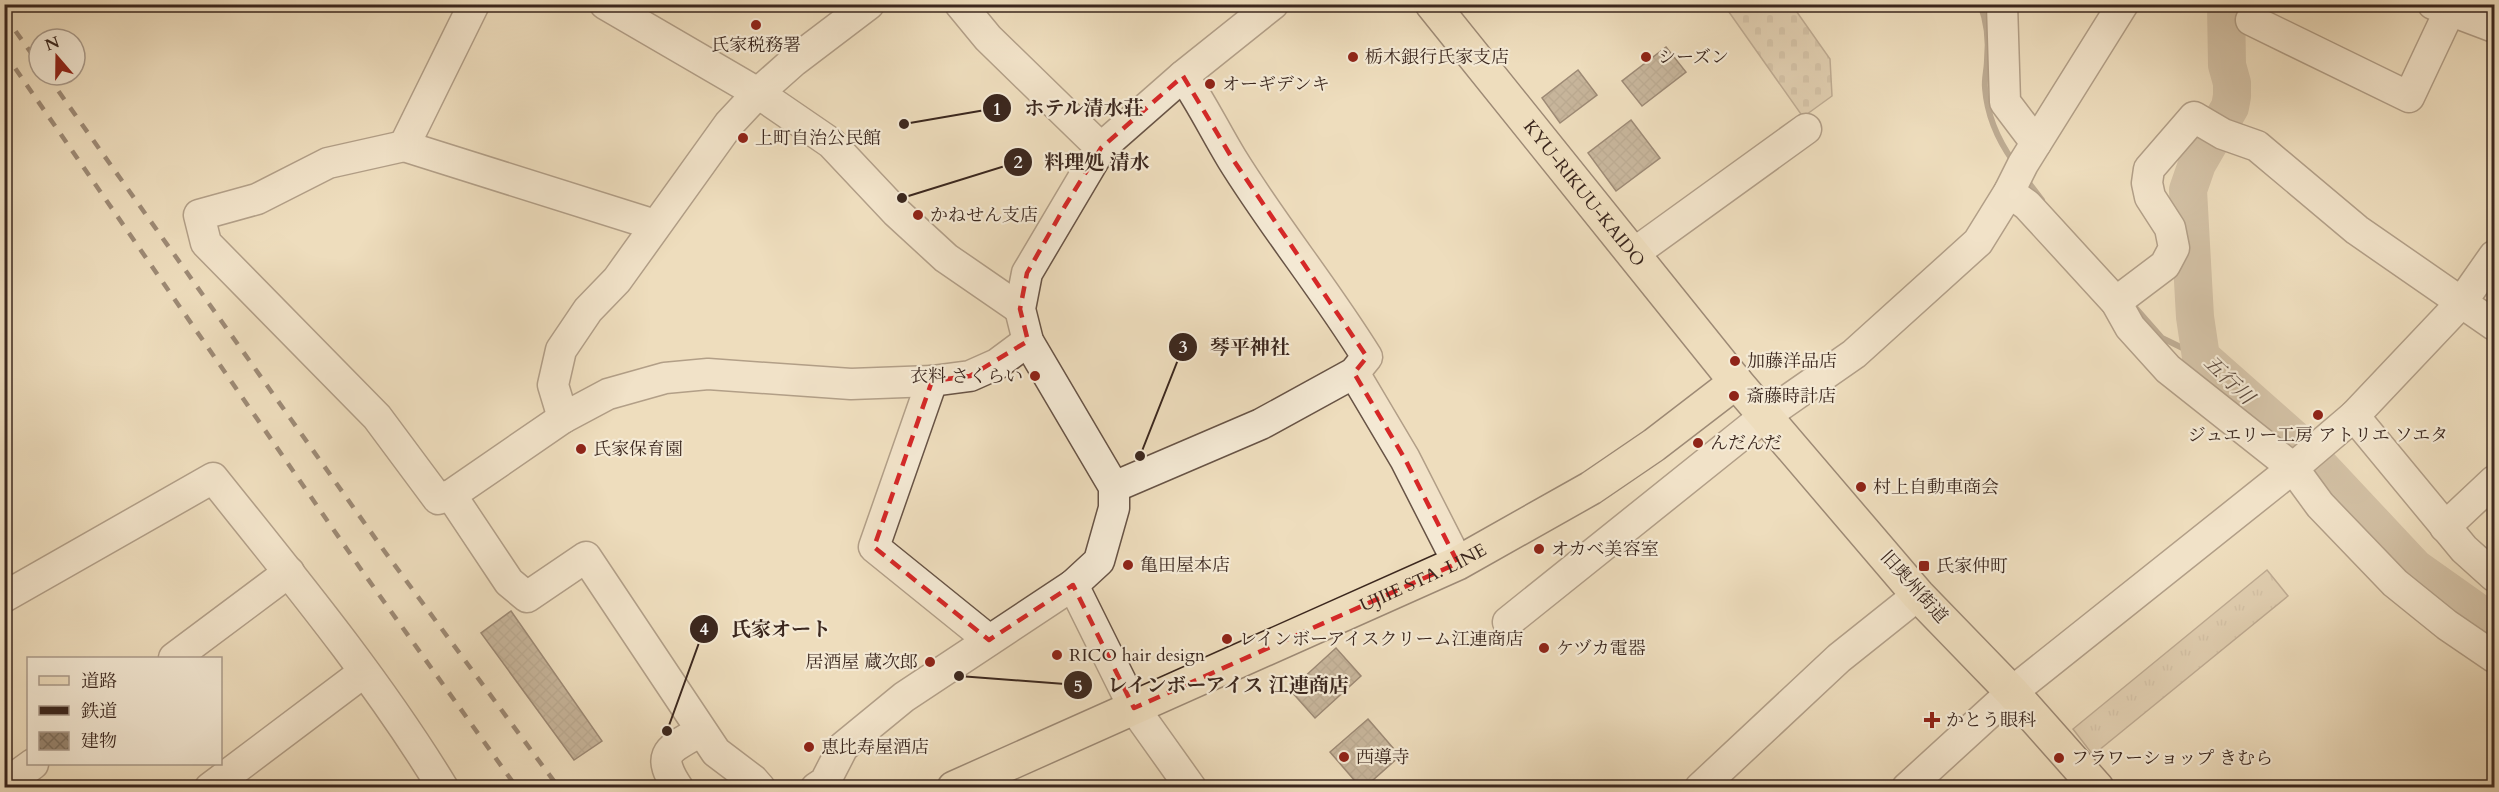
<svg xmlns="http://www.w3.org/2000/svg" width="2499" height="792" font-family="Cardo,'Noto Serif JP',serif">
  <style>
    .grass { fill: url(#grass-tufts); stroke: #867260; stroke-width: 1.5 }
    .cemetery { fill: url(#cemetery-stones); stroke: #867260; stroke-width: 1.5 }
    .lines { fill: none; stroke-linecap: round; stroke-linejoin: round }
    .stream { stroke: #826f5d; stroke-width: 6 }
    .river { stroke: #b19f87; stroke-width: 38 }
    .building { fill: url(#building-cross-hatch); stroke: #3b271e; stroke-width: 1.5 }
    .minor-casing { stroke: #685446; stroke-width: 33 }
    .major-casing { stroke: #3b271e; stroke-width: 36 }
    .minor { stroke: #f4e9d4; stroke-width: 30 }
    .major { stroke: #eeddbd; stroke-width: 33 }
    .rail { stroke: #3b271e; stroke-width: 4.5; stroke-dasharray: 10 10; stroke-linecap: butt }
    .marked { fill: none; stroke: #d62828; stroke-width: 4.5; stroke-dasharray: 12 8; stroke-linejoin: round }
    .poi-dot { fill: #8f2418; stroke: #f4e9d4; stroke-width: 2 }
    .labels { text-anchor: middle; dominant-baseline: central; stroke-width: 4.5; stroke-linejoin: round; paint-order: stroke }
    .poi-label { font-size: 18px; fill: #3b271e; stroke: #f4e9d4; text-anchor: start }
    .street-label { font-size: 18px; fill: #3b271e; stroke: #f4e9d4 }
    .water-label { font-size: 20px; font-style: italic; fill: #5e4b3e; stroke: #f4e9d4 }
    .leader { fill: none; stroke: #3b271e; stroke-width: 2 }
    .callout-dot { fill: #3b271e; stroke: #f4e9d4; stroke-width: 2 }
    .mark-label { font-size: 18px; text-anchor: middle; font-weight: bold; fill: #fff }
    .callout-label { font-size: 20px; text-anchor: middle; font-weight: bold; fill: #3b271e; stroke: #f4e9d4; stroke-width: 4.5; stroke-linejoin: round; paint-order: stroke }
  </style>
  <defs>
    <pattern id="grass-tufts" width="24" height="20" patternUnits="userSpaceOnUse" patternTransform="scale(1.5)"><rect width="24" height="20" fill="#d0bea2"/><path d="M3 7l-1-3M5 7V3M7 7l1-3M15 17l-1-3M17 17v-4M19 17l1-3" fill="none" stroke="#b4a38b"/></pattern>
    <pattern id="cemetery-stones" width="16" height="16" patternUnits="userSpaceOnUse" patternTransform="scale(1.5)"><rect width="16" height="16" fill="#d0bea2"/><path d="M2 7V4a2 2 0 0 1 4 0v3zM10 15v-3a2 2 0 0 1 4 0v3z" fill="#b4a38b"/></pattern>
    <pattern id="building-cross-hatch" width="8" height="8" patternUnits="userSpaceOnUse" patternTransform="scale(1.5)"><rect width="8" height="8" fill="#988671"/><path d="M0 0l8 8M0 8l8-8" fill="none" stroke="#7d6e5c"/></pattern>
  </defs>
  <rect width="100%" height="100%" fill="#eeddbd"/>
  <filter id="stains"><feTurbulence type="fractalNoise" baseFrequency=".00333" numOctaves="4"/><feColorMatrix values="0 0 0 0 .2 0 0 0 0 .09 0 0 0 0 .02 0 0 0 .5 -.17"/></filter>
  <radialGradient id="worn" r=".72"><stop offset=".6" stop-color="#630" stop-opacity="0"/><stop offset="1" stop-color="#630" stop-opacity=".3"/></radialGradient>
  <polygon class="grass" points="2267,570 2288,596 2093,755 2073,729"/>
  <polygon class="cemetery" points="1724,5 1792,5 1830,59 1832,96 1803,117"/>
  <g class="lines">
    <g class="stream">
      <path d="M1980 4C1987 22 1989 41 1987 60 1987 69 1984 79 1985 88 1987 114 1998 140 2013 161"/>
      <polyline points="2026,179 2042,200"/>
      <polyline points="2133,305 2162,338 2201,357"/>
    </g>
    <polyline class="river" points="2226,4 2227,65 2232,83 2232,96 2230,107 2197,164 2188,190 2195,317 2201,357 2296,441 2415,568 2494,624"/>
  </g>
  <g class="building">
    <polygon points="1666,47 1686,72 1642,106 1622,81"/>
    <polygon points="1578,70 1597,95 1560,123 1542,98"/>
    <polygon points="1631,120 1660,158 1616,191 1588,153"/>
    <polygon points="511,611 602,741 574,760 481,633"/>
    <polygon points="1336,648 1361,676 1315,718 1290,690"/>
    <polygon points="1368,719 1400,756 1364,788 1361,788 1330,752"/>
  </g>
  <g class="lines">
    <defs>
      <g id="minor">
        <polyline points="605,4 758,93 831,143 896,212 946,258 1020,309"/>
        <polyline points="960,4 988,38 1101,148"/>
        <polyline points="2002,4 2005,102 2036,143"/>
        <polyline points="2433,4 2494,27"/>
        <polyline points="2251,20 2409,97 2449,12"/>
        <polyline points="404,146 474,4"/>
        <polyline points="2009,192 2027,205 2116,302 2130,327 2168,369 2293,468 2320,505 2395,583 2447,625 2494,657"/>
        <polyline points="1633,254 1806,129"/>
        <polyline points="2494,256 2461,303 2354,416 2464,549 2494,576"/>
        <polyline points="2116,302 2165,265 2174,248 2170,228 2150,197 2147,183 2149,169 2194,117 2223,134 2257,146 2357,230 2494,325"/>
        <polyline points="1354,373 1405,459 1458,563"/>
        <polyline points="932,381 874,547 989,640"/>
        <polyline points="563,418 553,385 561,350 588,310 617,280 729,124 758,93 794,61 869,4"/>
        <path d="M1114 487 1261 424 1354 373 1367 357C1325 289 1274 227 1232 159 1215 131 1201 102 1183 76"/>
        <polyline points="451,495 438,499 377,417 206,243 199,215 257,199 328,163 404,146 655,225"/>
        <polyline points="2445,527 2494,481"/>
        <polyline points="1073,585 1134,708 1191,788"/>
        <path d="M4 597 213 478C293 578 376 678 443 788"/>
        <polyline points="1508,622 1765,416 1854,354 1978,242 2009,192 2023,164 2123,4"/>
        <polyline points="174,658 289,572"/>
        <polyline points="4,785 33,764"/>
        <polyline points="210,788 364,672"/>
        <path d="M678 788C654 752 670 749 701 731"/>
        <polyline points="760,788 753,780 716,752 586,557 527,597 509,582 451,495 563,418 608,394 665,378 708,374 851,384 932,381 970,376 997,364 1028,341"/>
        <polyline points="816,788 825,782 843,747 904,697 1073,585 1099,561 1114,508 1114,487 1028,341 1020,309 1027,273 1101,148 1183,76 1273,4"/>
        <polyline points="1700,788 1839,658 1918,595"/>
        <polyline points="1907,788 2012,692 2293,468 2354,416"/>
      </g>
      <g id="major">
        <path id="s1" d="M1432 4 1736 382 1918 595 2012 692 2097 788"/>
        <path id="s2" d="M954 788 1458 563 1591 488 1654 445 1736 382"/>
      </g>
    </defs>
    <use href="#minor" class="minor-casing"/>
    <use href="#major" class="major-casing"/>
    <use href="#minor" class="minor"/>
    <use href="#major" class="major"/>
    <g class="rail">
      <polyline points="4,15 39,64"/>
      <polyline points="4,52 360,568 517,788"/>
      <polyline points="47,75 385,552 559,788"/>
    </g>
  </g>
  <path d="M0 0H2499V792H0ZM1183 76 1232 158 1367 357 1354 373 1405 459 1458 563 1134 708 1073 585 989 640 874 547 932 381 970 376 1028 341 1020 309 1027 273 1065 206 1101 148Z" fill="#eeddbd" fill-opacity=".55" fill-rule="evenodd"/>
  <path class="marked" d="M1183 76 1232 158 1367 357 1354 373 1405 459 1458 563 1134 708 1073 585 989 640 874 547 932 381 970 376 1028 341 1020 309 1027 273 1065 206 1101 148Z"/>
  <g class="poi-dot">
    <circle cx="756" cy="25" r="6"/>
    <circle cx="1353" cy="57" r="6"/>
    <circle cx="1646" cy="57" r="6"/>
    <circle cx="1210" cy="84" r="6"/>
    <circle cx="743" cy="138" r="6"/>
    <circle cx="918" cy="215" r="6"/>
    <circle cx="1735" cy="361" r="6"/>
    <circle cx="1035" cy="376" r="6"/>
    <circle cx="1734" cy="396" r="6"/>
    <circle cx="2318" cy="415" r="6"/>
    <circle cx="1698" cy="443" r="6"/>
    <circle cx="581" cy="449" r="6"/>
    <circle cx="1861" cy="487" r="6"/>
    <circle cx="1539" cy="549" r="6"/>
    <circle cx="1128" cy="565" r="6"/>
    <rect x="1918" y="560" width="12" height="12" rx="3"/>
    <circle cx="1227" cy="639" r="6"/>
    <circle cx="1544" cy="648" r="6"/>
    <circle cx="1057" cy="655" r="6"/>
    <circle cx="930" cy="662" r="6"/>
    <path d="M1929 711h6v6h6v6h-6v6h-6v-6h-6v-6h6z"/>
    <circle cx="809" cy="747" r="6"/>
    <circle cx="1344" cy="757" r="6"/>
    <circle cx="2059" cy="758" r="6"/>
  </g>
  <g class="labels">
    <g class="poi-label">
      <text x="756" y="45" text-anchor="middle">氏家税務署</text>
      <text x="1365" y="57">栃木銀行氏家支店</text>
      <text x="1658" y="57">シーズン</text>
      <text x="1222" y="84">オーギデンキ</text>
      <text x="755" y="138">上町自治公民館</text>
      <text x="930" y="215">かねせん支店</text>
      <text x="1747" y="361">加藤洋品店</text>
      <text x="1023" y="376" text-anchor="end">衣料 さくらい</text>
      <text x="1746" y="396">斎藤時計店</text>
      <text x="2318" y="435" text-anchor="middle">ジュエリー工房 アトリエ ソエタ</text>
      <text x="1710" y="443">んだんだ</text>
      <text x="593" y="449">氏家保育園</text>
      <text x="1873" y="487">村上自動車商会</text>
      <text x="1551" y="549">オカベ美容室</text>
      <text x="1140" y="565">亀田屋本店</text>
      <text x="1936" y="566">氏家仲町</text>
      <text x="1239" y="639">レインボーアイスクリーム江連商店</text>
      <text x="1556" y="648">ケヅカ電器</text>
      <text x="1069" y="655">RICO hair design</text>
      <text x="918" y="662" text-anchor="end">居酒屋 蔵次郎</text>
      <text x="1946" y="720">かとう眼科</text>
      <text x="821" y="747">恵比寿屋酒店</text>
      <text x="1356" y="757">西導寺</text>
      <text x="2071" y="758">フラワーショップ きむら</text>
    </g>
    <g class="street-label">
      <text stroke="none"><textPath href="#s1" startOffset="243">KYU-RIKUU-KAIDO</textPath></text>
      <text stroke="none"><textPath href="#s2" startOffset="514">UJIIE STA. LINE</textPath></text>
      <text transform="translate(1914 587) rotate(48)">旧奥州街道</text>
    </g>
    <g class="water-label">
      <text transform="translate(2229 380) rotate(44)">五行川</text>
    </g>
  </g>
  <path class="leader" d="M904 124L997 108M902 198L1018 162M1140 456L1183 347M667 731L704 629M959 676L1078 685"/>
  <g class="callout-dot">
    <circle cx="904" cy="124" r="6"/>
    <circle cx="902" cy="198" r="6"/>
    <circle cx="1140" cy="456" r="6"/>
    <circle cx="667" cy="731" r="6"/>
    <circle cx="959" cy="676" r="6"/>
    <circle cx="997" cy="108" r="15"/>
    <circle cx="1018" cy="162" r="15"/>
    <circle cx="1183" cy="347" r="15"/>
    <circle cx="704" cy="629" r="15"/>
    <circle cx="1078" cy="685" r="15"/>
  </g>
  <g class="mark-label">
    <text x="997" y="115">1</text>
    <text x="1018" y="168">2</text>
    <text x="1183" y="353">3</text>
    <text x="704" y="635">4</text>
    <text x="1078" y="692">5</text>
  </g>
  <g class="callout-label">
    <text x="1084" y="115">ホテル清水荘</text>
    <text x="1097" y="169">料理処 清水</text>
    <text x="1250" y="354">琴平神社</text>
    <text x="781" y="636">氏家オート</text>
    <text x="1228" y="692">レインボーアイス 江連商店</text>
  </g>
  <rect width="2499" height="792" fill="none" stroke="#eeddbd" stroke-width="24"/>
  <rect x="6" y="6" width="2487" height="780" fill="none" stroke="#3b271e" stroke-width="3"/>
  <rect x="12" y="12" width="2475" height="768" fill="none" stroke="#3b271e" stroke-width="1.5"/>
  <rect x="27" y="657" width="195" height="108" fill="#f4e9d4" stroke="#aa9b8b" stroke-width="1.5"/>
  <rect x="39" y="676" width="30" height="9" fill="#eeddbd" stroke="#aa9b8b" stroke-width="1.5"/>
  <text x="81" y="687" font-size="18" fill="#3b271e">道路</text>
  <rect x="39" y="706" width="30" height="9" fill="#3b271e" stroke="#aa9b8b" stroke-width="1.5"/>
  <text x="81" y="717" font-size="18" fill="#3b271e">鉄道</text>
  <rect x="39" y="732" width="30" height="18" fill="url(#building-cross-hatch)" stroke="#aa9b8b" stroke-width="1.5"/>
  <text x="81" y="747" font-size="18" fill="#3b271e">建物</text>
  <g transform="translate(57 57) rotate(340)"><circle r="28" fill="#f4e9d4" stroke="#aa9b8b" stroke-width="1.5"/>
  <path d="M0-4.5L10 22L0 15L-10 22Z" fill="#8f2418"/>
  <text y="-9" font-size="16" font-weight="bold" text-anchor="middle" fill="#3b271e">N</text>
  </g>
  <rect width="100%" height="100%" filter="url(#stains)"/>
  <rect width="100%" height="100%" fill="url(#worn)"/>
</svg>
